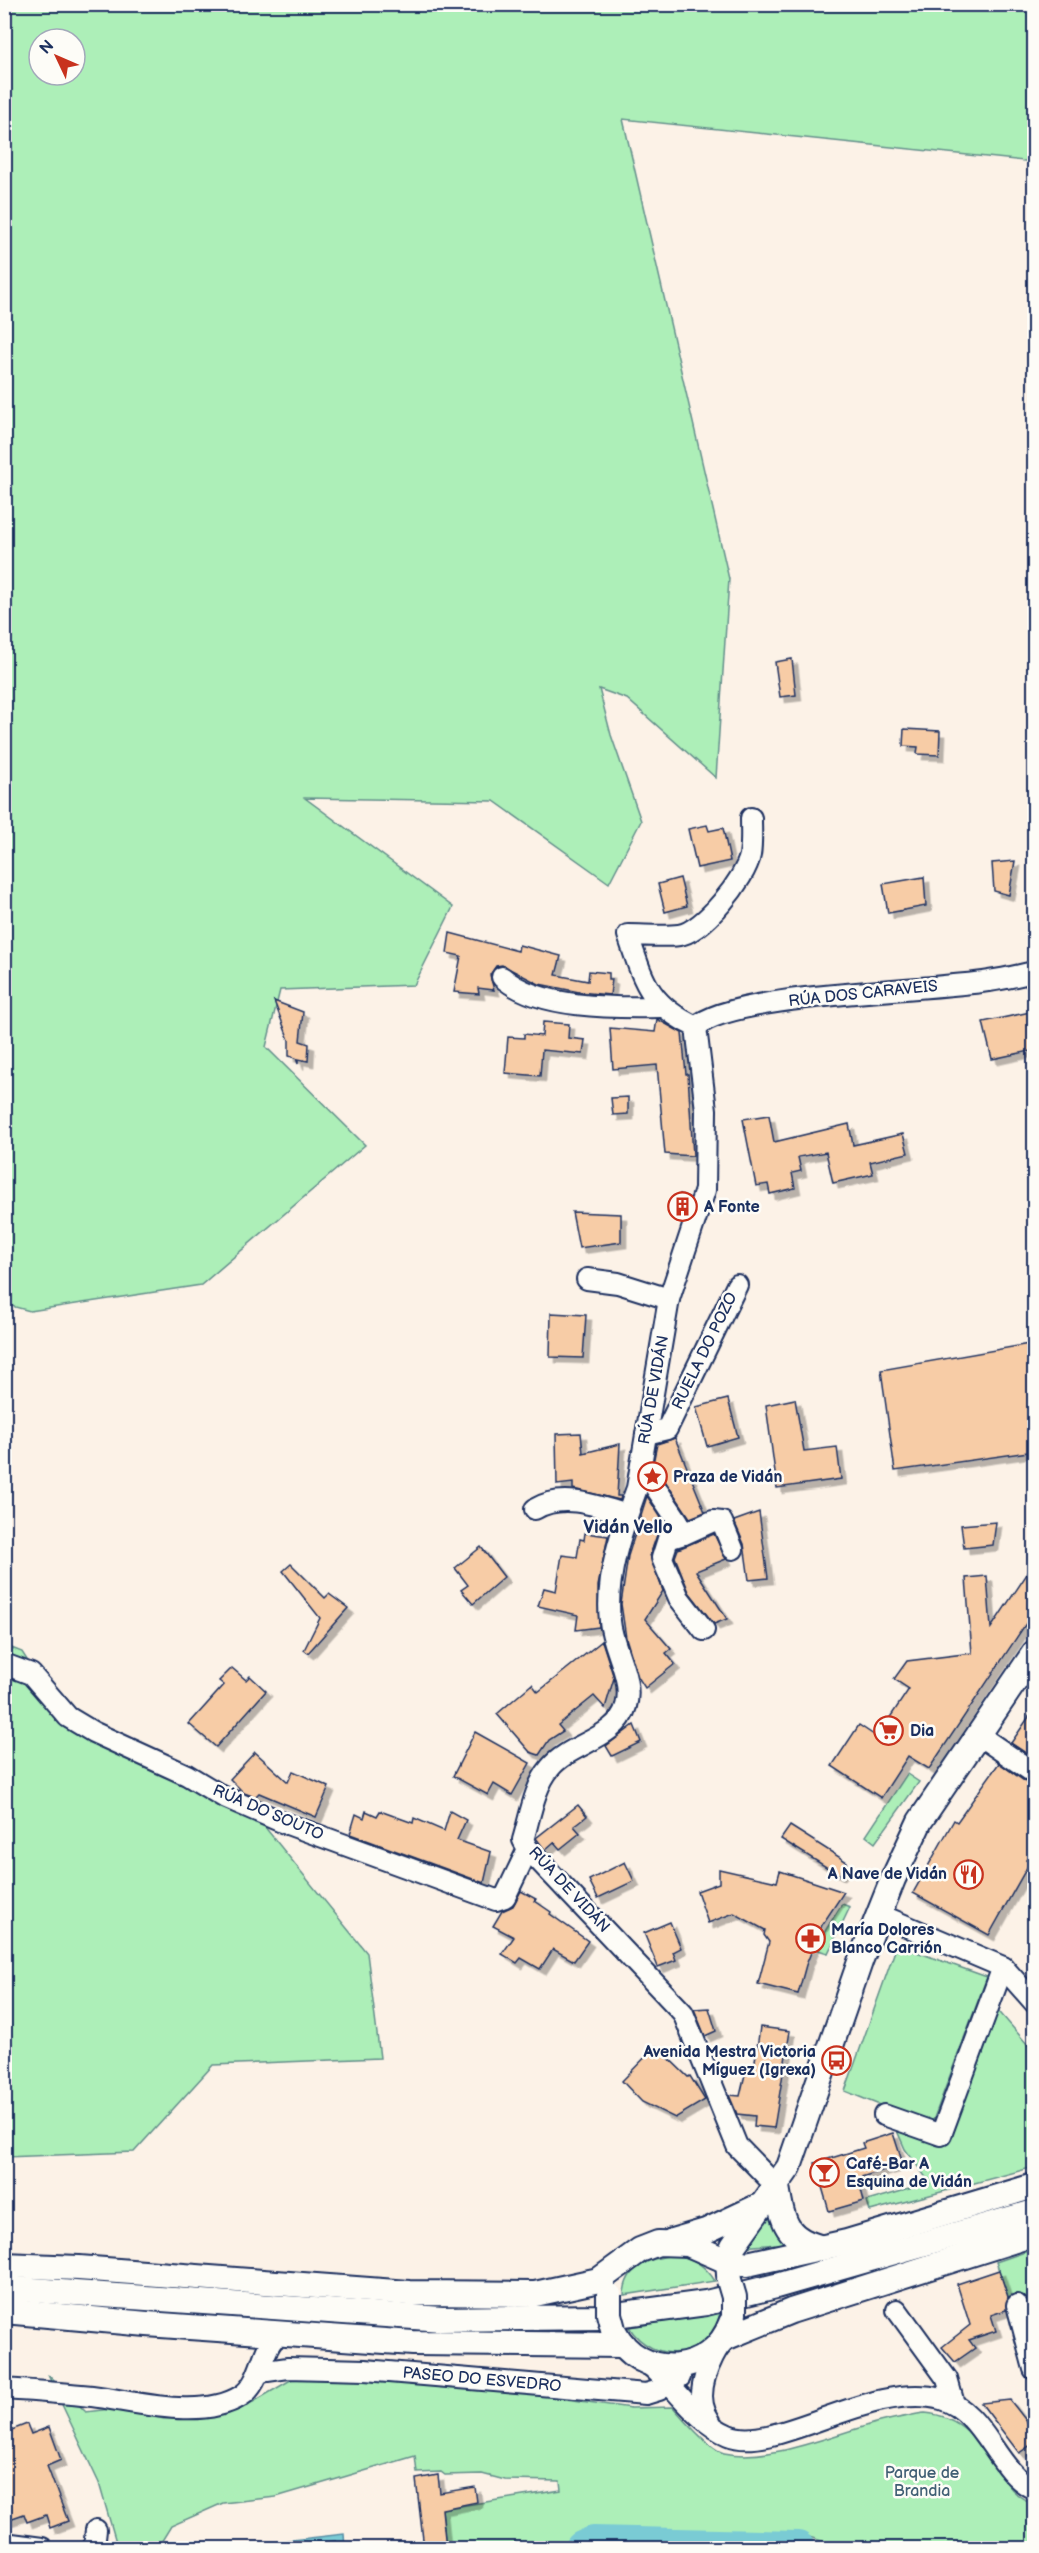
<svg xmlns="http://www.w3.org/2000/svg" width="1039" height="2553" font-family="'Balsamiq Sans',sans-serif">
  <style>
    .green { fill: #adefb8; stroke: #648f8b; stroke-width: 1.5; fill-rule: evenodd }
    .water { fill: #7acbd4; stroke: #548da5; stroke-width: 1.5 }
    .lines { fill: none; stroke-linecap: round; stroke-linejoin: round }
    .shore { stroke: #416d8d; stroke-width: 1.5 }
    .river { stroke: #7acbd4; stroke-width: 34 }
    .building { fill: #f7cca6; stroke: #1b2f5e; stroke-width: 1.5; filter: url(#shadow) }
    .minor-casing { stroke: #1b2f5e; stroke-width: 24 }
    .major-casing { stroke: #1b2f5e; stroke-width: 28 }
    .minor { stroke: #fdfcf7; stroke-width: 20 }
    .major { stroke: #fdfcf7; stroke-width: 24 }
    .major-bridge-casing { stroke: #1b2f5e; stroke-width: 28; stroke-linecap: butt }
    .major-bridge { stroke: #fdfcf7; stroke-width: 24 }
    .labels { text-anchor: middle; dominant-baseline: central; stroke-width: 5; stroke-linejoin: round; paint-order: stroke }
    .street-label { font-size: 16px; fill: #1b2f5e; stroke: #fdfcf7 }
    .poi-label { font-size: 16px; font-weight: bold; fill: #1b2f5e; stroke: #fdfcf7; text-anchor: start }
    .park-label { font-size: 16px; fill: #405f74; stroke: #fdfcf7 }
    .neighbourhood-label { font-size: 18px; font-weight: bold; fill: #1b2f5e; stroke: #fdfcf7 }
  </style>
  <defs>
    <filter id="shadow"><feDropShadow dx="5.5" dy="5.5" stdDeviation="0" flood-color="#0004"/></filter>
  </defs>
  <rect width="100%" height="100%" fill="#fcf2e7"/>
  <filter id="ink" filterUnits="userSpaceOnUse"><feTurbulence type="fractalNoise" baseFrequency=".0167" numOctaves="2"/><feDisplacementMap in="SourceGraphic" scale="12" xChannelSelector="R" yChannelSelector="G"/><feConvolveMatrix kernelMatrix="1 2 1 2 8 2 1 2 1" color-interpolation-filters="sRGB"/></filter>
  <g filter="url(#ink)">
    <g class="green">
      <path d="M4 5H1034V162L623 119 729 579 716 778 627 699 599 689 611 735 641 821 609 883 494 801 305 798 453 907 414 985 280 990 266 1047 365 1145 201 1285 30 1311 4 1304ZM39 39H75V75H39Z"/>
      <polygon points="4,1645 22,1652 71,1729 260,1821 367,1953 380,2058 213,2065 134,2152 5,2157"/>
      <polygon points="907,1774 919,1782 875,1843 866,1836"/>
      <polygon points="842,1904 850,1907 828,1953 818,1950 822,1936"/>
      <polygon points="897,1945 987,1977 931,2126 845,2091"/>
      <polygon points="995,2007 1034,2052 1034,2167 870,2211 867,2201 930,2183 905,2149 895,2126 943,2145"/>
      <polygon points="772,2214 787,2243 743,2247"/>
      <polygon points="1034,2249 1034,2341 1012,2308 996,2262"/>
      <path d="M675 2255C693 2258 705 2265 715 2281L624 2295C625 2266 650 2258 675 2255Z"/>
      <path d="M720 2313C711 2360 653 2366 629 2327Z"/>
      <path d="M48 2375 86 2412 118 2408 164 2419 204 2418 253 2402 294 2378 370 2376 464 2385 631 2408 673 2407C684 2419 710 2450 724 2453 776 2464 846 2427 898 2418 907 2417 917 2413 925 2413 990 2418 993 2494 1034 2503V2548H844L809 2537 594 2535 572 2548H446L442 2509 561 2490 560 2481 505 2480 482 2474 445 2475 441 2472 417 2473 415 2456 276 2497 223 2503 171 2526 160 2544 152 2548H116V2542L99 2483Z"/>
    </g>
    <polygon class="water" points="344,2534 345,2548 248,2548 247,2545"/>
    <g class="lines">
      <polyline class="shore" points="269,2548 336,2541 339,2548"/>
      <polyline class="river" points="582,2548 593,2543 798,2548"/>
    </g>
    <g class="building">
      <polygon points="792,659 796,695 780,697 775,662"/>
      <polygon points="904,729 940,731 939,755 917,754 918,747 903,746"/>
      <polygon points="707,825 709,831 723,828 730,861 697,868 688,829"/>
      <polygon points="1015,861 1009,895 994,891 992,863"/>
      <polygon points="924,877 926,906 888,913 883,884"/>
      <polygon points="680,878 687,906 665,912 658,884"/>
      <polygon points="450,933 518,951 519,945 561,956 556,975 588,981 589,971 609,973 609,979 612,979 610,995 579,992 539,984 502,965 496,966 490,975 494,990 478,988 479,994 454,992 461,956 447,953"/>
      <polygon points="274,1001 303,1012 300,1041 309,1044 308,1061 298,1059 298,1064 296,1058 289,1056 289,1040"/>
      <polygon points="1035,1011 1035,1050 992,1059 983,1022"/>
      <polygon points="657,1019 682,1033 686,1074 688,1074 693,1156 665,1154 657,1065 613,1069 610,1028 655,1032"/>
      <polygon points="543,1022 569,1024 568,1038 585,1040 583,1054 542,1050 540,1076 505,1073 508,1037 524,1038 524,1034 542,1036"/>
      <polygon points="628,1097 628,1114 613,1115 611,1098"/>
      <polygon points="769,1115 774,1142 849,1124 853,1145 903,1134 908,1153 870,1162 873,1174 833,1183 826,1152 798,1157 801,1171 792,1173 795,1188 770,1194 768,1184 756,1186 743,1119"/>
      <polygon points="680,1194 690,1198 683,1219 671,1215"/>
      <polygon points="572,1212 621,1214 621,1242 579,1248"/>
      <polygon points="551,1313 586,1315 583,1358 550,1357"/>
      <polygon points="1035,1343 1035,1451 895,1471 881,1370"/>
      <polygon points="728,1399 738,1437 707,1446 696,1407"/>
      <polygon points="795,1399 804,1451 837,1447 841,1479 777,1488 766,1405"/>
      <polygon points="581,1433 583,1453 620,1444 617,1496 621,1496 620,1500 573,1489 573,1483 557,1485 556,1434"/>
      <polygon points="675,1438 705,1512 690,1518 653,1463 657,1444"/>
      <polygon points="647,1496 667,1527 657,1535 650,1555 663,1591 645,1619 671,1649 666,1653 675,1664 645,1688 638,1677 626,1638 621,1604 628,1556"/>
      <polygon points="759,1512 768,1578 749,1580 744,1544 734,1521"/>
      <polygon points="996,1522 993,1545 964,1548 961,1525"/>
      <polygon points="585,1533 608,1536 598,1586 599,1627 576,1630 578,1615 538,1606 544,1588 556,1591 562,1555 577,1557 580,1539 584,1540"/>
      <polygon points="714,1534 726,1559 696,1571 727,1619 714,1624 689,1592 675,1557 678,1549"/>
      <polygon points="481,1547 504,1577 473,1604 461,1590 468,1585 455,1568"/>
      <polygon points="1035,1562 1035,1610 929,1769 908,1756 881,1798 832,1766 859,1725 877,1737 909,1689 894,1679 907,1661 972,1653 966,1578 987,1576 991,1628"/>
      <polygon points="291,1564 325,1598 329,1594 348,1608 308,1653 304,1650 320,1618 283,1571"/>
      <polygon points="602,1641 614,1678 605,1708 594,1696 558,1725 563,1731 549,1740 539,1755 530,1752 497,1714 532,1684 538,1692"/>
      <polygon points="232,1668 246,1680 250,1676 266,1691 216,1747 189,1724 224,1685 219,1681"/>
      <polygon points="1035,1708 1035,1759 1011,1743"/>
      <polygon points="634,1725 641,1742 612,1756 606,1746"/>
      <polygon points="475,1732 530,1763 512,1795 494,1784 488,1795 453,1776"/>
      <polygon points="255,1752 288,1782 293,1771 329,1787 316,1817 259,1793 255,1797 244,1793 230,1779"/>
      <polygon points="999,1763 1027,1783 1035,1785 1035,1850 1026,1860 1030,1862 989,1935 913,1893 954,1820 957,1822"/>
      <polygon points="578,1805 587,1816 574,1826 580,1833 560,1849 554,1842 545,1850 536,1838"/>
      <polygon points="366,1811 377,1816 380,1811 413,1823 414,1818 444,1831 450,1811 466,1820 457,1840 491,1852 484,1883 350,1834 356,1814 364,1818"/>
      <polygon points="790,1826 847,1862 839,1875 781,1839"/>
      <polygon points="625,1862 634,1881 598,1898 589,1880"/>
      <polygon points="719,1869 777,1882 780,1871 844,1892 822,1925 806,1965 798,1994 758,1984 769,1942 764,1935 765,1930 734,1913 708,1923 697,1891 719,1883"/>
      <polygon points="521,1891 536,1899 535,1901 551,1912 550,1914 588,1941 574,1961 553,1949 540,1969 521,1958 517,1963 502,1954 514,1937 493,1926 502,1911 513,1906"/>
      <polygon points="670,1922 681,1948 673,1952 676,1960 658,1967 644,1933"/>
      <polygon points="709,2008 716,2031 705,2036 694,2009"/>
      <polygon points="760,2027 790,2031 774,2128 754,2126 755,2116 737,2114 729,2095 740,2096 746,2070 754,2068"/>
      <polygon points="656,2046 688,2077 690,2076 705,2100 675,2118 642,2102 622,2081"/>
      <polygon points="893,2133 903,2164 858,2178 864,2201 829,2211 815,2163 864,2148 862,2143"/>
      <polygon points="999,2270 1008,2297 1006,2310 991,2315 996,2331 969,2340 975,2348 955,2362 942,2347 970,2325 957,2284"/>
      <polygon points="1010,2400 1035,2432 1035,2442 1019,2453 981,2403"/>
      <polygon points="27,2424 31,2434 49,2427 61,2460 47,2466 68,2521 50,2528 46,2515 27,2522 24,2514 4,2521 4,2433"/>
      <polygon points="438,2475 440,2493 475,2487 477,2502 442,2509 446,2548 424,2548 416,2479"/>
    </g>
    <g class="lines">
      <defs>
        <g id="minor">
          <path d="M502 977C537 1009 616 1008 661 1007"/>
          <path d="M696 1027 706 1110 705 1190 669 1299 637 1488C622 1529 605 1577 610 1621 612 1648 634 1679 626 1706 617 1739 570 1743 550 1768 534 1787 530 1817 523 1840L528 1849 683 2013 737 2146 777 2187"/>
          <path d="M696 1027C731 993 931 991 989 981 1004 979 1020 975 1034 972"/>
          <path d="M696 1027C649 1005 644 983 628 935 645 935 663 937 679 935 703 932 746 878 750 855 752 843 751 830 751 818"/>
          <polyline points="587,1279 618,1283 669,1299"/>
          <polyline points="646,1434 667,1429 737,1285"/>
          <polyline points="641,1466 678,1521 684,1534 668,1539 662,1558 679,1598 704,1630"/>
          <path d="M535 1509C563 1492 598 1506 627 1515"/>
          <polyline points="684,1534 713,1521 722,1522 733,1549"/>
          <polyline points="4,1664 31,1674 68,1717 93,1732 187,1775 222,1796 282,1822 496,1900 505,1897 528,1849"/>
          <polyline points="977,1734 1034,1773"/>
          <polyline points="878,1914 1003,1967 1034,2002"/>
          <polyline points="884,2115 941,2135 1003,1967"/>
          <polyline points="1017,2305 1034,2369"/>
          <polyline points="897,2310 947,2379 954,2404"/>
          <path d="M646 2362C674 2384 695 2421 728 2435 775 2455 872 2380 941 2399 986 2412 994 2470 1034 2489"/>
          <polyline points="260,2372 288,2368 365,2370 646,2394 659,2390 680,2377"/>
          <path d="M4 2389C34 2391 63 2393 92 2396 134 2401 201 2421 241 2396 264 2382 261 2339 282 2334"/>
          <path d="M710 2421C693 2398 706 2368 719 2346"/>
          <polyline points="4,2543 42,2548"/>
          <polyline points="94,2548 96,2530"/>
        </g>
        <g id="major">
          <path d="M777 2187C783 2222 785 2239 823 2248"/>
          <polyline points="672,2241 706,2231 757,2207"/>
          <polyline points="4,2265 79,2268 409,2293 535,2294 599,2280 640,2250 658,2243 688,2244 720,2258 747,2264 847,2242 1034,2186"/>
          <polyline points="729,2275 728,2257 733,2246 789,2167 861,1959 893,1879 920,1821 1034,1653"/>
          <polyline points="4,2288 442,2319 601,2317 706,2303 776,2286 1034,2212"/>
          <polyline points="4,2311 147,2324 413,2343 623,2345"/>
          <path d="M614 2331C640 2383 712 2376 731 2323"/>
          <polyline points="725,2338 791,2311 1034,2234"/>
        </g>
      </defs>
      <use href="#minor" class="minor-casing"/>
      <use href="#major" class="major-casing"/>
      <use href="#minor" class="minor"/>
      <use href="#major" class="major"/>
      <defs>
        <g id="major-bridge">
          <polyline points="729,2280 734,2297 734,2314"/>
          <polyline points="609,2295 609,2314 613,2329"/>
        </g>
      </defs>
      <use href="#major-bridge" class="major-bridge-casing"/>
      <use href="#major-bridge" class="major-bridge"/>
    </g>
  </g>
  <defs>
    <symbol id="building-ring" viewBox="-11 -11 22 22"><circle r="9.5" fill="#fdfcf7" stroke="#c8321e" stroke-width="1.5"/><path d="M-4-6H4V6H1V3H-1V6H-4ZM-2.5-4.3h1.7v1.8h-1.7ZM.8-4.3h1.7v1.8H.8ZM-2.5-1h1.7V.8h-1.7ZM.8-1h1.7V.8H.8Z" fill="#c8321e"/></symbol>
    <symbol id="sight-ring" viewBox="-11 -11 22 22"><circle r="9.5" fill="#fdfcf7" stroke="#c8321e" stroke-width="1.5"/><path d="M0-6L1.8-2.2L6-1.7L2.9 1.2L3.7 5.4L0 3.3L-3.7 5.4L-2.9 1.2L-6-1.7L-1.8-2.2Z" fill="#c8321e"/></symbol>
    <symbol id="supermarket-ring" viewBox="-11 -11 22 22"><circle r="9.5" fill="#fdfcf7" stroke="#c8321e" stroke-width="1.5"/><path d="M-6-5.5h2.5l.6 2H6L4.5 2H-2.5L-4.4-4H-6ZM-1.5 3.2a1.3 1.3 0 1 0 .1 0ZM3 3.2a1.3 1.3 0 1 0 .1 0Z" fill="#c8321e"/></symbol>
    <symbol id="restaurant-ring" viewBox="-11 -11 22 22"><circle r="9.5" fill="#fdfcf7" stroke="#c8321e" stroke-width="1.5"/><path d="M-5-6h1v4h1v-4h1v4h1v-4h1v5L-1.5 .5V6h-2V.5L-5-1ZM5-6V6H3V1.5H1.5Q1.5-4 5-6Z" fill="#c8321e"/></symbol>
    <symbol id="pharmacy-ring" viewBox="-11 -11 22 22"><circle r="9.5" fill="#fdfcf7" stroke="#c8321e" stroke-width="1.5"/><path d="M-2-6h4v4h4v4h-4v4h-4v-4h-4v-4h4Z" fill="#c8321e"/></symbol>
    <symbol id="bus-ring" viewBox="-11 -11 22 22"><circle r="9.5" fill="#fdfcf7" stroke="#c8321e" stroke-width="1.5"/><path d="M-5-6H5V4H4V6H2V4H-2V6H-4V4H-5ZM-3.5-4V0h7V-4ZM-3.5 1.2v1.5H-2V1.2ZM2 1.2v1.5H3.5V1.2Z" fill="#c8321e"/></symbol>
    <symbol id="bar-ring" viewBox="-11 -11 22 22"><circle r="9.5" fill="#fdfcf7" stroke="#c8321e" stroke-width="1.5"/><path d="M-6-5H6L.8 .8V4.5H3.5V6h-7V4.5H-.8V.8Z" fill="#c8321e"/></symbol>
  </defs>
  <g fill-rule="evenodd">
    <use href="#building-ring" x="666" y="1190" width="33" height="33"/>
    <use href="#sight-ring" x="636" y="1460" width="33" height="33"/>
    <use href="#supermarket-ring" x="872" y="1714" width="33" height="33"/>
    <use href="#restaurant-ring" x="952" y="1858" width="33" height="33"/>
    <use href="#pharmacy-ring" x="794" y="1922" width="33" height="33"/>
    <use href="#bus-ring" x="820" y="2044" width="33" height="33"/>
    <use href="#bar-ring" x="808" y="2156" width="33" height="33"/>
  </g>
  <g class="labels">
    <g class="street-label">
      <text transform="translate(863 994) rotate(-6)">RÚA DOS CARAVEIS</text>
      <text transform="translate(705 1351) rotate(-64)">RUELA DO POZO</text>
      <text transform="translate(654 1390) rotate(-80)">RÚA DE VIDÁN</text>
      <text transform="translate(268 1813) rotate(23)">RÚA DO SOUTO</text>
      <text transform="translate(569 1890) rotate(47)">RÚA DE VIDÁN</text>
      <text transform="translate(482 2380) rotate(5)">PASEO DO ESVEDRO</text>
    </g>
    <g class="poi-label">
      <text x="704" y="1207">A Fonte</text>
      <text x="673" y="1477">Praza de Vidán</text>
      <text x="910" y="1731">Dia</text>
      <text x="947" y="1874" text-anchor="end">A Nave de Vidán</text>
      <text x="831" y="1930">María Dolores<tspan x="831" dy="18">Blanco Carrión</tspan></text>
      <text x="816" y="2052" text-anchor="end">Avenida Mestra Victoria<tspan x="816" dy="18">Míguez (Igrexa)</tspan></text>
      <text x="846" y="2164">Café-Bar A<tspan x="846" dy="18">Esquina de Vidán</tspan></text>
    </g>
    <g class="park-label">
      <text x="922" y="2473">Parque de<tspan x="922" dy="18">Brandia</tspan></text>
    </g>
    <g class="neighbourhood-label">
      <text x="628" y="1527">Vidán Vello</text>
    </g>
  </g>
  <rect width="1039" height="2553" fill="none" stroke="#fdfcf7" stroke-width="24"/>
  <rect x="12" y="12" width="1015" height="2529" fill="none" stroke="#1b2f5e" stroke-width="2" filter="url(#ink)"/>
  <g transform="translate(57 57) rotate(314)"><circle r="28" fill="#fdfcf7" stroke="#a3aaba" stroke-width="1.5"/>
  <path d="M0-4.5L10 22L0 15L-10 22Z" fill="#c8321e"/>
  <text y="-9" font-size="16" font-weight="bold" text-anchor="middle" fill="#1b2f5e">N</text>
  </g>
</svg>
